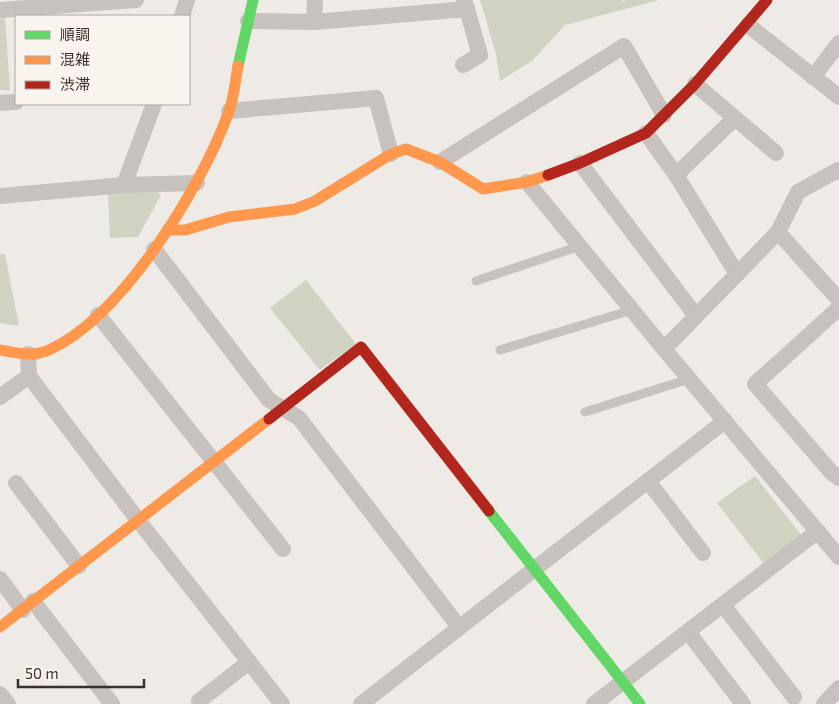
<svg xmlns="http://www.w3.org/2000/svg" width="839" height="704" font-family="'Exo 2','Noto Sans JP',sans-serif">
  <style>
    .green { fill: #d0d3c1 }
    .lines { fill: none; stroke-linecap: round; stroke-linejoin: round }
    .lane { stroke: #c7c2be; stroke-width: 9 }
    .street { stroke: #c7c2be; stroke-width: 16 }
    .fast { stroke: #63d668; stroke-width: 11 }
    .slow { stroke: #ff974d; stroke-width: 11 }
    .jam { stroke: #b3261e; stroke-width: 11 }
  </style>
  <rect width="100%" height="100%" fill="#eeeae6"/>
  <g class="green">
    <polygon points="480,0 621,0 624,2 625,0 659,0 565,25 532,61 500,81 496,54"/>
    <polygon points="5,17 10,90 0,90 0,18"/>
    <polygon points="154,188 161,195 138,237 110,238 108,192"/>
    <polygon points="0,254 5,254 19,326 0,323"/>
    <polygon points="306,280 356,344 320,370 270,308"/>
    <polygon points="755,476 802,536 765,565 717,503"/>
  </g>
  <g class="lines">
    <g class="lane">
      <polyline points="476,281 580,246"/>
      <polyline points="500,350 632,310"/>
      <polyline points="585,412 689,379"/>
    </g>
    <g class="street">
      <polyline points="0,10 136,0"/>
      <polyline points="182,16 187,0"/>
      <polyline points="248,21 314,22 467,9 464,0"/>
      <polyline points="314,22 315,0"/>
      <polyline points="748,25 839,97"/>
      <polyline points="463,65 480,55 467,9"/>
      <polyline points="813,77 839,43"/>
      <polyline points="695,84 776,153"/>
      <polyline points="0,103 16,102"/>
      <polyline points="229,111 376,98 391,154"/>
      <polyline points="646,133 676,175 737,274"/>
      <polyline points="440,162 624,46 664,115"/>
      <polyline points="580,163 696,316"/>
      <polyline points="676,175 735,118"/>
      <polyline points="527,182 664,349 839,557"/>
      <polyline points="124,185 154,104"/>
      <polyline points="0,196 124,185 197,183"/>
      <polyline points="778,232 839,300"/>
      <polyline points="154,249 269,400 299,418 459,627"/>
      <polyline points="839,308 755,384 832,473 839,478"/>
      <polyline points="98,315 283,549"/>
      <polyline points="664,349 778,232 798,192 838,170 839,172"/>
      <polyline points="28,354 29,376 138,520 282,704"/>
      <polyline points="0,397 29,376"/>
      <polyline points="648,481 703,553"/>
      <polyline points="16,483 79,566"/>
      <polyline points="0,579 23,610"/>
      <polyline points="33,601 112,704"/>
      <polyline points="723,605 794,697"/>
      <polyline points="688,632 743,704"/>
      <polyline points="0,694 8,704"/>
      <polyline points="201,704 199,701 249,662"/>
      <polyline points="361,704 725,421"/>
      <polyline points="594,704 818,531"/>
      <polyline points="824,704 839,688"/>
    </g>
    <g class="fast">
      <polyline points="238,66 253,0"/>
      <polyline points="489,511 640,704"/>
    </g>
    <g class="slow">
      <polyline points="167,230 185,230 229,217 295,209 315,201 391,154 406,149 440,162 483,189 527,182 548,175"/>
      <path d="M0 350C15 353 34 357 49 350 122 317 201 188 228 114 234 99 235 82 238 66"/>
      <polyline points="0,627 269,419"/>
    </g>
    <g class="jam">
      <polyline points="548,175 580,163 646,133 695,84 767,0"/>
      <polyline points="269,419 361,347 489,511"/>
    </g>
  </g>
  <rect x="15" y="15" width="175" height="90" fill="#f9f4ee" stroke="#aca5a0"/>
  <rect x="25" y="31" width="25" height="8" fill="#63d668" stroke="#aca5a0"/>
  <text x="60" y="40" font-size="15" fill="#392f2c">順調</text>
  <rect x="25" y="56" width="25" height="8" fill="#ff974d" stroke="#aca5a0"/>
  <text x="60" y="65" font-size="15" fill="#392f2c">混雑</text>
  <rect x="25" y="81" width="25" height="8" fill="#b3261e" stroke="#aca5a0"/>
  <text x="60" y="90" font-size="15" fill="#392f2c">渋滞</text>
  <path d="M18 679v8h126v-8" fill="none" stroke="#392f2c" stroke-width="2.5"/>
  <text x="25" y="679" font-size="15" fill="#392f2c" stroke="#f9f4ee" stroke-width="4" paint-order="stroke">50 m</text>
</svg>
